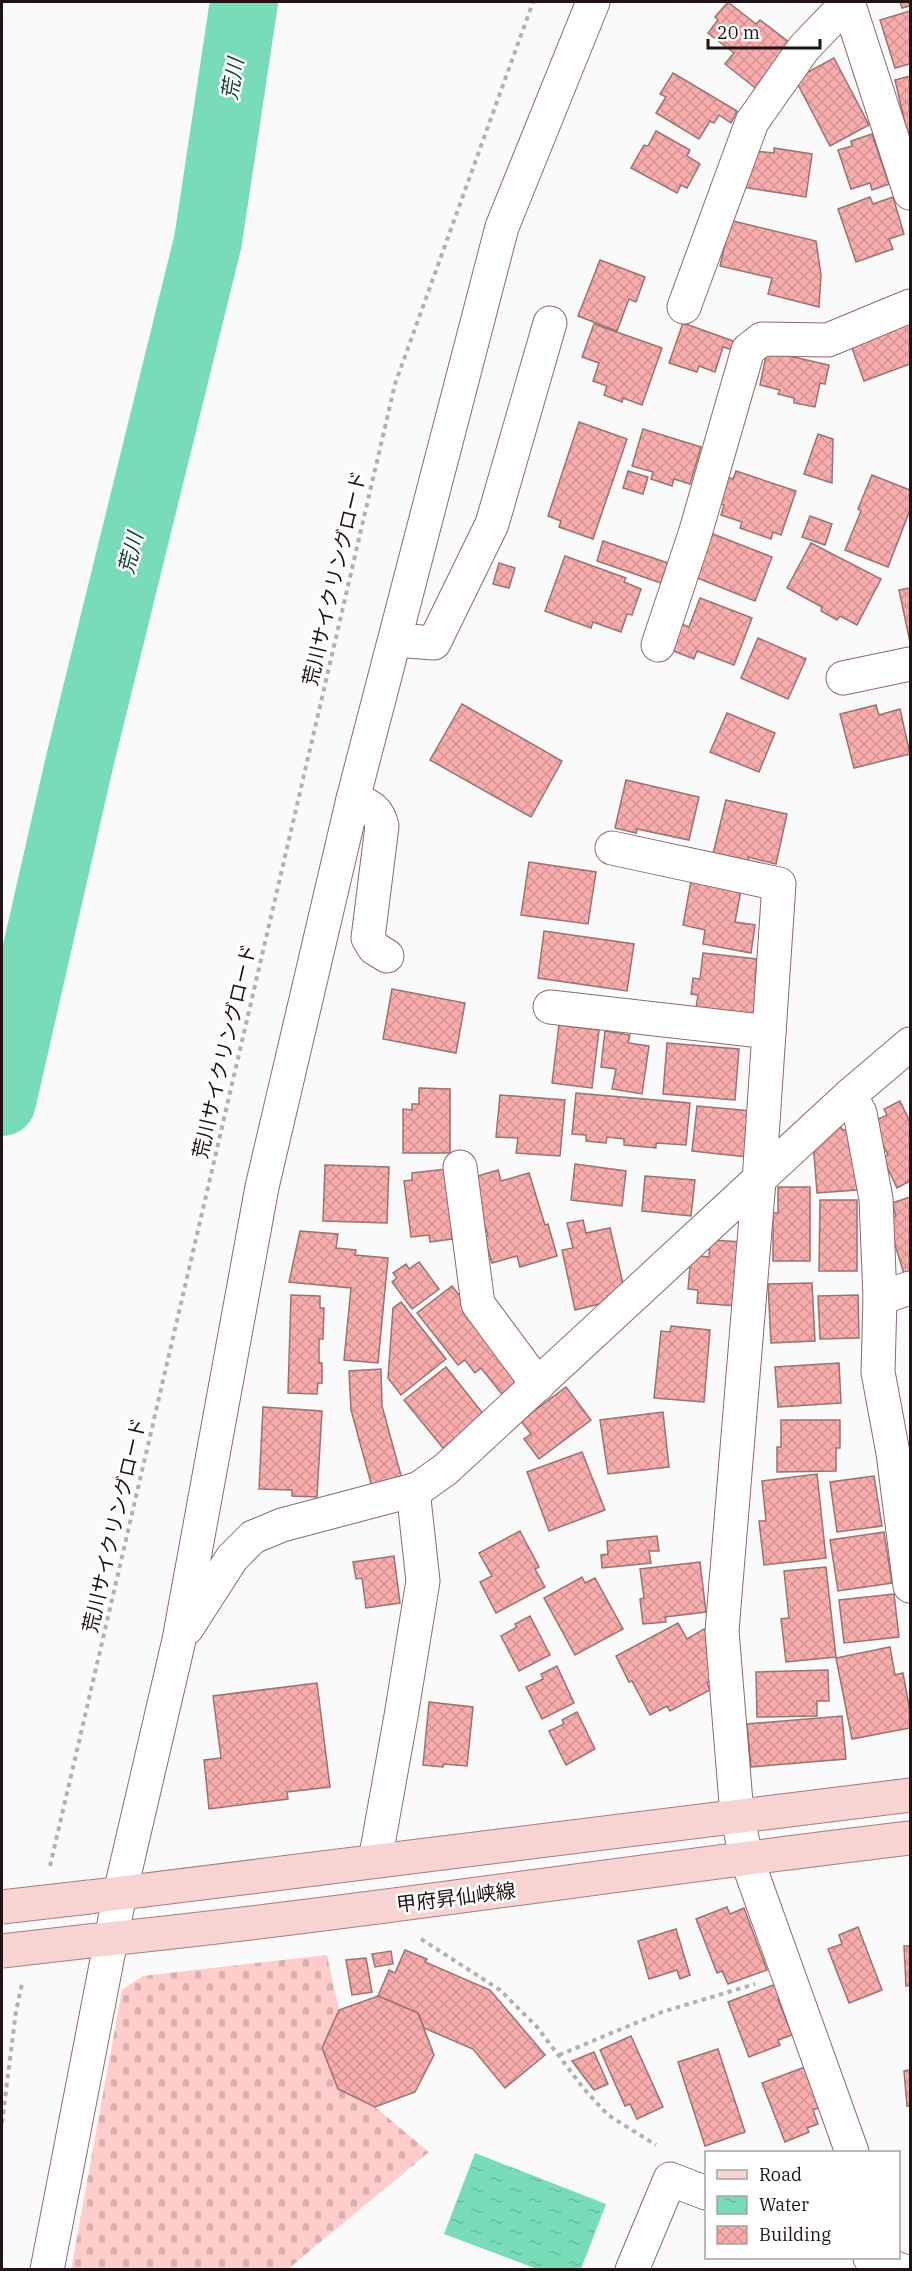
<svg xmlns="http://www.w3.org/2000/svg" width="912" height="2271" font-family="'IBM Plex Serif','Noto Sans JP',serif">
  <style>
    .cemetery { fill: url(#cemetery-stones) }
    .water { fill: url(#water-ripples) }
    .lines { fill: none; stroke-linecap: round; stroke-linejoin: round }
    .river { stroke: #77dcb7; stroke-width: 68 }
    .building { fill: url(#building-cross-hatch); stroke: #987372; stroke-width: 1.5 }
    .minor-casing { stroke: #8e6a69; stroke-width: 35 }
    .major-casing { stroke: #a87c7c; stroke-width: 35 }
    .path { stroke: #b5b0b0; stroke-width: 4; stroke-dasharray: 4.5 4.5; stroke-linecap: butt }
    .minor { stroke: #fff; stroke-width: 33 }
    .major { stroke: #f7d3d2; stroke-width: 33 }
    .major-bridge-casing { stroke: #a87c7c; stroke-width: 35; stroke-linecap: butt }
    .major-bridge { stroke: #f7d3d2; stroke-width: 33 }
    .labels { text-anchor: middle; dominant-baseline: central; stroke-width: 5; stroke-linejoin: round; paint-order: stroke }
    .street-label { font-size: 20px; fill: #211313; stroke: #fff }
    .water-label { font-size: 21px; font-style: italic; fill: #154233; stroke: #fff }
  </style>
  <defs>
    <pattern id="cemetery-stones" width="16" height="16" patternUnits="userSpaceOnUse" patternTransform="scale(1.5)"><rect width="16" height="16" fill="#fecccb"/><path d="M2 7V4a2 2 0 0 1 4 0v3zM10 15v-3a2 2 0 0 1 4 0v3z" fill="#d9aead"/></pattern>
    <pattern id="water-ripples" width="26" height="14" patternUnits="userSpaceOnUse" patternTransform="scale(1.5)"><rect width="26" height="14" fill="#77dcb7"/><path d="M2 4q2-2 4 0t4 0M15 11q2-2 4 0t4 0" fill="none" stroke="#67bc9c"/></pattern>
    <pattern id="building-cross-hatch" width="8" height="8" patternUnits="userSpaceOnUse" patternTransform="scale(1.5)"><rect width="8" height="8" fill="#f8adac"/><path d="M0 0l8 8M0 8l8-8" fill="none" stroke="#d49493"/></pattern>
  </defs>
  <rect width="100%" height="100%" fill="#fafafa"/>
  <polygon class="cemetery" points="327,1955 339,2010 322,2048 338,2088 375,2107 429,2152 288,2269 71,2270 122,1990 143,1976"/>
  <polygon class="water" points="475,2153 606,2204 581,2269 537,2269 444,2234"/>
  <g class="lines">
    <polyline class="river" points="2,1102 79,764 208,241 244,2"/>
  </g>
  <g class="building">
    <polygon points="728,2 756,24 760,20 794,46 759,91 725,64 734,53 708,33 718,20 715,17"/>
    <polygon points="900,2 910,2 910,6 902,8"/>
    <polygon points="910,11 910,64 895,68 880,20"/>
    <polygon points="834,58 869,125 830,146 795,79"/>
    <polygon points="673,73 737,111 731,123 719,115 714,123 710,121 699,139 656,113 666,97 660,94"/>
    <polygon points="910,76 910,131 907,132 895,80"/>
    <polygon points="656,131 690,150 687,156 700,164 687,188 681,185 677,193 631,168 644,145 648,146"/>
    <polygon points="872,134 889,184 872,190 870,183 851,189 838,150 852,146 851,141"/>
    <polygon points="774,148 812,154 806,197 742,187 753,151 774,153"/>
    <polygon points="870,197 873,204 893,197 904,234 889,239 893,249 856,262 838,209"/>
    <polygon points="725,219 816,241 821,275 819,307 768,294 772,278 720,266 726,240"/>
    <polygon points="600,260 645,277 636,302 629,299 617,331 578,316"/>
    <polygon points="683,323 736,342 733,350 723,347 715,372 699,366 697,372 669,363"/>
    <polygon points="910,323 910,364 864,381 849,340"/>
    <polygon points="594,324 662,348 642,405 623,398 622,402 604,395 607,386 593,381 599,363 582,357"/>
    <polygon points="767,351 829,365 825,384 820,383 815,407 794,403 794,398 778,394 780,390 760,385"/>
    <polygon points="579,422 627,439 593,539 559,527 561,521 548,516"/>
    <polygon points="643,429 701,447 690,484 674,479 672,486 651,479 653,472 632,466"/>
    <polygon points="818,434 833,439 832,483 804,474"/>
    <polygon points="628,471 648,477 643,494 623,488"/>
    <polygon points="736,471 796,491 781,535 773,532 771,539 740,528 742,522 721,515 724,505 717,503 726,477 733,479"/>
    <polygon points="872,475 910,490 910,510 888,567 845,550 861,511 858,509"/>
    <polygon points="810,516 832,524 825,545 802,537"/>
    <polygon points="713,534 772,557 755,601 695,577"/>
    <polygon points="603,541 668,563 661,583 597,561"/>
    <polygon points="811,543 881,579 857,625 840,616 837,620 821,611 822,607 787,588"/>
    <polygon points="565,556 626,578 624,582 641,589 632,615 627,614 621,632 593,622 591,628 545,611"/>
    <polygon points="499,563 515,568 509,588 493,584"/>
    <polygon points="910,588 910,642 899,590"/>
    <polygon points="700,598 752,618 734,665 697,651 694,659 671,650 681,624 689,627"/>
    <polygon points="758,638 806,659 788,699 741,678"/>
    <polygon points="462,704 562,761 531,817 430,760"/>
    <polygon points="876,705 879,715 900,709 910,754 854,768 840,714"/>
    <polygon points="727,713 775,733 759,772 710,752"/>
    <polygon points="626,780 699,797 689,840 637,829 636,833 615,828"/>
    <polygon points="726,800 787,814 776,864 748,857 749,862 713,854"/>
    <polygon points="529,862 596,872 588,924 521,915"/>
    <polygon points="691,881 741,890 735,922 755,925 751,953 703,944 705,930 683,925"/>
    <polygon points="544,931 634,944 627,991 538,978"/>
    <polygon points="703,953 757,959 755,980 758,980 755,1015 696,1008 698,995 691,994 693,978 700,979"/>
    <polygon points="392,989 465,1003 456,1053 383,1039"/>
    <polygon points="559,1025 599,1030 592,1088 552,1083"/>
    <polygon points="605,1031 630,1035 628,1043 649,1046 642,1094 612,1089 616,1069 601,1067"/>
    <polygon points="667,1043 739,1049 735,1100 663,1094"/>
    <polygon points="419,1088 450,1089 450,1153 403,1153 403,1109 412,1110 412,1104 419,1104"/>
    <polygon points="576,1093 690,1103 686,1145 656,1143 656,1148 624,1145 624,1139 607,1137 606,1143 586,1141 586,1135 572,1134"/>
    <polygon points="500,1095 565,1100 560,1156 516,1153 518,1138 496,1137"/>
    <polygon points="900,1101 910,1122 910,1181 897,1188 883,1158 888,1155 872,1122 887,1115 884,1109"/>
    <polygon points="697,1106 751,1111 747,1157 692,1151"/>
    <polygon points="836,1122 843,1130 854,1130 857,1190 817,1193 813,1141"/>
    <polygon points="575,1164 626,1171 622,1206 571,1200"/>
    <polygon points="325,1165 389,1167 387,1223 323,1221"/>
    <polygon points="446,1169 458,1232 451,1233 452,1239 430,1242 429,1235 411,1237 404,1181 412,1180 412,1173"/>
    <polygon points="498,1170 501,1181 529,1173 545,1225 548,1224 557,1256 520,1267 517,1256 492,1263 484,1237 488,1236 471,1178"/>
    <polygon points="645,1176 695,1180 691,1216 642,1211"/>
    <polygon points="778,1187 810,1187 810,1261 773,1261 773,1213 778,1213"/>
    <polygon points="910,1197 910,1272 904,1274 889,1225 894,1224 892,1217 896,1216 892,1203"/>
    <polygon points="820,1200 857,1200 857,1271 819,1271"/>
    <polygon points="583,1220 586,1233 610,1228 625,1292 607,1296 608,1302 575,1310 562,1250 573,1248 567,1223"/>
    <polygon points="300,1231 338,1234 336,1248 356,1250 355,1255 388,1258 378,1363 344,1360 351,1288 289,1282"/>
    <polygon points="710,1240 742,1242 736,1306 697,1303 698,1290 688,1289 691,1255 709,1257"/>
    <polygon points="419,1262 439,1289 412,1309 392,1282 397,1278 393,1273 406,1264 409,1269"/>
    <polygon points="812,1283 815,1341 771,1343 768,1284"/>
    <polygon points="452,1286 527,1381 505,1398 481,1368 475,1373 465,1360 458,1365 417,1313"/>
    <polygon points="291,1295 320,1296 320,1308 324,1308 323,1339 319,1339 319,1363 322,1363 322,1383 318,1383 317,1394 288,1393"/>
    <polygon points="858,1295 859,1338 820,1339 818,1296"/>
    <polygon points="401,1302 446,1359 401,1395 388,1378 393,1308"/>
    <polygon points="671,1326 710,1330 704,1402 654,1398 661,1331 670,1332"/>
    <polygon points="839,1363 841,1403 778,1407 775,1367"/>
    <polygon points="446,1367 484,1415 443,1448 404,1400"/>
    <polygon points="381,1369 382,1406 402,1479 372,1487 351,1410 349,1371"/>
    <polygon points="566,1387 591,1420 539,1459 524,1439 531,1434 521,1421"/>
    <polygon points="263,1407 322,1411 317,1497 292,1496 292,1490 259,1489"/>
    <polygon points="663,1412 669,1467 608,1474 600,1420"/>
    <polygon points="781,1420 840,1420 840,1448 836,1448 836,1471 777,1472 777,1447 781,1447"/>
    <polygon points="582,1452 605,1510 549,1531 527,1472"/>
    <polygon points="817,1474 826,1558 764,1565 759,1521 766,1521 762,1481"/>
    <polygon points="874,1476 882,1526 837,1532 830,1482"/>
    <polygon points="520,1531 539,1567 535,1569 545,1587 496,1613 480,1582 492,1576 479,1553"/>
    <polygon points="884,1532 892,1583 838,1591 830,1540"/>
    <polygon points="657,1536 659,1551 649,1551 651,1563 602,1568 601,1555 608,1554 607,1541"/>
    <polygon points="394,1556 400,1603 366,1608 362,1578 356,1579 353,1562"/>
    <polygon points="700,1562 706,1612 665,1617 666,1622 643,1624 640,1599 644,1598 640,1569"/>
    <polygon points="826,1567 836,1657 786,1662 781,1619 789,1618 784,1571"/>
    <polygon points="582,1577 585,1583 595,1578 623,1629 575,1655 544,1598"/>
    <polygon points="894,1594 899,1637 844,1643 839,1600"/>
    <polygon points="530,1616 550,1655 519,1671 501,1636 517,1627 515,1624"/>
    <polygon points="678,1623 687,1639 704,1629 712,1643 713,1679 707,1683 710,1690 670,1711 667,1706 650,1715 632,1681 629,1682 616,1656"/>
    <polygon points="890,1647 895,1675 903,1673 910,1711 910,1728 852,1739 836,1658"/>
    <polygon points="557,1666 574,1703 542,1719 526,1687 543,1679 541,1674"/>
    <polygon points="828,1670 829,1701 817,1701 817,1716 757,1717 756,1672"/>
    <polygon points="317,1683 330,1787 287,1792 288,1799 209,1809 204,1760 221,1758 213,1696"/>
    <polygon points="429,1702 473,1707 467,1766 444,1764 443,1767 423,1765"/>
    <polygon points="577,1712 595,1749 566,1765 549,1731 564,1724 562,1720"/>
    <polygon points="842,1716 846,1759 751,1767 747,1724"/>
    <polygon points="727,1907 730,1914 744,1908 767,1970 728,1984 722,1971 717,1973 696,1919"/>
    <polygon points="858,1927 882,1990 849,2003 828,1949 842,1944 839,1935"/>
    <polygon points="676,1929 690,1975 680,1979 677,1970 649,1979 638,1941"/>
    <polygon points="904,1946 910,1946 910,1985 906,1986"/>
    <polygon points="405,1950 427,1959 425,1962 490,1990 545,2055 505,2088 473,2049 424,2028 418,2013 378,1996 389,1970 395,1973"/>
    <polygon points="391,1951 393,1964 375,1967 372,1954"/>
    <polygon points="366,1958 372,1992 352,1995 346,1960"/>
    <polygon points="776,1984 782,1997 778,1999 792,2035 778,2040 780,2045 749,2057 728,2002"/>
    <polygon points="378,1996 418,2013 434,2055 415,2092 375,2107 338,2089 322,2048 339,2010"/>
    <polygon points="631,2036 663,2107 637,2119 630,2104 625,2106 600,2050"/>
    <polygon points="718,2049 745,2132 705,2146 678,2062"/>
    <polygon points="594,2052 608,2084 594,2090 572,2061"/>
    <polygon points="805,2067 820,2107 813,2110 818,2124 807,2128 809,2132 785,2142 762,2083"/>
    <polygon points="910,2070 910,2106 907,2106 904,2071"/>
  </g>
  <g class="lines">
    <defs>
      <g id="minor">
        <polyline points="848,2 910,193"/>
        <polyline points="684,307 752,122 804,48 848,2"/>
        <polyline points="395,640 434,643 492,524 550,323"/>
        <polyline points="658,645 695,534 748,350 762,339 828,340 910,306"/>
        <polyline points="843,678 910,664"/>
        <path d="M353 799C369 806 378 808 382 826L368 938 374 948 387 956"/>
        <polyline points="612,848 779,884 759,1181 722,1631 737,1815 746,1857 852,2152"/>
        <polyline points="550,1007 769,1032"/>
        <polyline points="850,1095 860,1113 876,1199 880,1298 878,1372 893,1453 910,1586"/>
        <polyline points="460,1167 478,1304 538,1385"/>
        <polyline points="880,1298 910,1288"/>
        <polyline points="187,1628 232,1558 253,1537 282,1525 418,1489 446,1469 850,1095 910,1044"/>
        <polyline points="375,1861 401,1716 423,1581 413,1490"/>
        <polyline points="870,2258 901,2270"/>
        <polyline points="47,2270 120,1893 179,1640 262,1187 353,799 502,227 593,2"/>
        <polyline points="632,2270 670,2179 706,2193"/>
      </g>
      <g id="major">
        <polyline points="89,1897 910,1795"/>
        <path d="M89 1941C364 1913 637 1870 910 1838"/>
      </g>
    </defs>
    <use href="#minor" class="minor-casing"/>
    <use href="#major" class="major-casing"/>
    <g class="path">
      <polyline points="50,1866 395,384 533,2"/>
      <polyline points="421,1939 500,1990 537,2027 584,2089 608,2115 656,2145"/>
      <polyline points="559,2055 662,2012 755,1984"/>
      <polyline points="2,2123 16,2011 22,1984"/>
    </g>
    <use href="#minor" class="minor"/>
    <use href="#major" class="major"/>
    <defs>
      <g id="major-bridge">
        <polyline points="2,1907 89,1897"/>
        <polyline points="2,1951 89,1941"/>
      </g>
    </defs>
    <use href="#major-bridge" class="major-bridge-casing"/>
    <use href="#major-bridge" class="major-bridge"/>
  </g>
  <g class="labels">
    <g class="street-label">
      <text transform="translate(334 578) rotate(-77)">荒川サイクリングロード</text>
      <text transform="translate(224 1051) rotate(-77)">荒川サイクリングロード</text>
      <text transform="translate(114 1525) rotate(-77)">荒川サイクリングロード</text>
      <text transform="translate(456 1897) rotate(-7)">甲府昇仙峡線</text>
    </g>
    <g class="water-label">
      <text transform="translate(232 79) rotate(-81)">荒川</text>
      <text transform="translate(130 553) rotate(-76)">荒川</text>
    </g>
  </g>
  <rect width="912" height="2271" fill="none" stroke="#211313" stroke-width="6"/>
  <rect x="705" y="2151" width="195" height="108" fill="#ffffff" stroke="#a6a1a1" stroke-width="1.5"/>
  <rect x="717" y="2170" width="30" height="9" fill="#f7d3d2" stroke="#a6a1a1" stroke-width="1.5"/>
  <text x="759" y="2181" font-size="18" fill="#211313">Road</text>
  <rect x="717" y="2196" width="30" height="18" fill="url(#water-ripples)" stroke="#a6a1a1" stroke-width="1.5"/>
  <text x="759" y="2211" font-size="18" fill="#211313">Water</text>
  <rect x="717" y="2226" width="30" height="18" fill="url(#building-cross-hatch)" stroke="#a6a1a1" stroke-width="1.5"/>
  <text x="759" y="2241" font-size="18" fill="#211313">Building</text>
  <path d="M708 39v9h112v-9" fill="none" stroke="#211313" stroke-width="3"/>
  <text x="717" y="39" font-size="18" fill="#211313" stroke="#ffffff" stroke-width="4.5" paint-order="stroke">20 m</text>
</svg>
